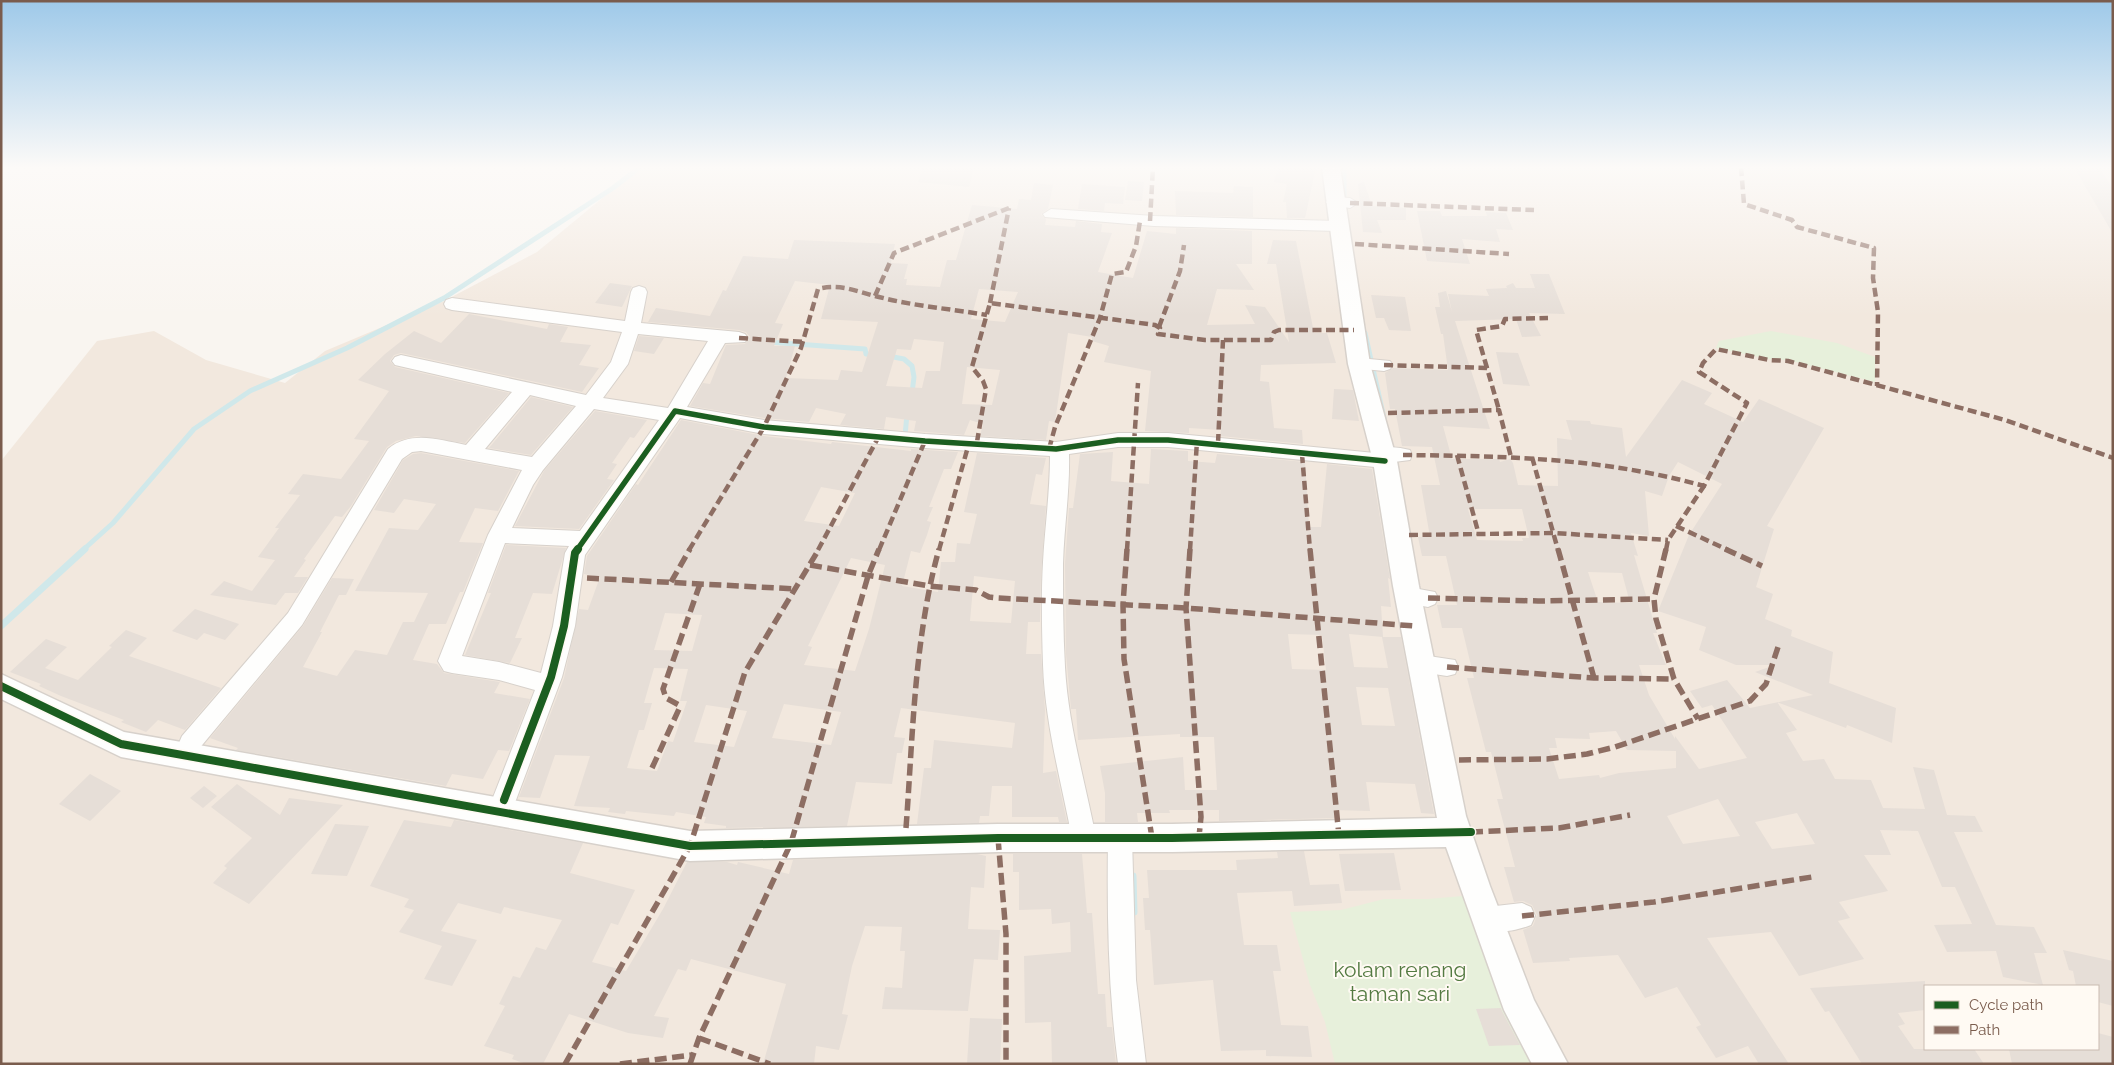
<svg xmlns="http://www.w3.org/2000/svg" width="2114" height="1065" font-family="Raleway,sans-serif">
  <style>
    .residential { fill: #f2e8de; fill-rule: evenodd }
    .green { fill: #e7f0db }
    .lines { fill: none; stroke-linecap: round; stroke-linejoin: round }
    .stream-far1 { stroke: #d0e8ea; stroke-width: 5 }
    .stream { stroke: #d0e8ea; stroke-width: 7 }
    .building { fill: #e6ded7; fill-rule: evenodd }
    .minor-casing { stroke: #d7d1cb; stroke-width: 2 }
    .tertiary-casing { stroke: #d7d1cb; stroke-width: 3 }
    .minor { fill: #fefefd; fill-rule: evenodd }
    .tertiary { fill: #fefefd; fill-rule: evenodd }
    .quiet-far1 { stroke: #8d6e63; stroke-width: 4.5; stroke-dasharray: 9 4.5; stroke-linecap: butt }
    .quiet { stroke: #8d6e63; stroke-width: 5.5; stroke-dasharray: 12 5.5; stroke-linecap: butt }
    .cycleway-far1-casing { stroke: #fffaf3; stroke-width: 8 }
    .cycleway-casing { stroke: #fffaf3; stroke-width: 11 }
    .cycleway-far1 { stroke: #1b5e20; stroke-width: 5.5 }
    .cycleway { stroke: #1b5e20; stroke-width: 8 }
    .labels { text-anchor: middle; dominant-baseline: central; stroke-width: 4; stroke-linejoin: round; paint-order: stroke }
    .near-park-label { font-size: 21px; fill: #537a41; stroke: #fffaf3 }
  </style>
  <rect width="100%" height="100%" fill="#f9f5f0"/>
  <path class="residential" d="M640 167H2113V1064H1V461L97 341 154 331 206 360 285 383 325 351 444 301 537 252ZM1925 986H2098V1049H1925Z"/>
  <g class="green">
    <polygon points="1771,331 1837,343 1875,357 1875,382 1788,360 1769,359 1716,348 1719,341"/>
    <polygon points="1474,895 1537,1064 1335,1064 1325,1022 1310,985 1290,912 1341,910 1384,899 1428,899"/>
  </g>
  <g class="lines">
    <g class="stream-far1">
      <polyline points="1344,167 1344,200"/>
      <polyline points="1365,333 1384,418"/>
      <polyline points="768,342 865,349 866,354 874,355"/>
      <polyline points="888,356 904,359 912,366 914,377 912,393"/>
      <polyline points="905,436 907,414"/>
      <polyline points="83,550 113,523 194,429 250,391 347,348 444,298 613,188 640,167"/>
    </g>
    <g class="stream">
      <polyline points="1,626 85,549"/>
      <polyline points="1133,876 1134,912"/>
    </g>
  </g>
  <g class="building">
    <polygon points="923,167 974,167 969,187 918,182"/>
    <polygon points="1278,167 1316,167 1305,218 1287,218 1286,202 1283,202 1287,184 1274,182"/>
    <polygon points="2074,167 2100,169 2113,189 2113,234"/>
    <polygon points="1128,181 1144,182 1142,201 1125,200"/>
    <polygon points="1364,182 1372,206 1406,208 1406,220 1377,220 1382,233 1363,232 1358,184"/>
    <path d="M1034 183 1053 185 1048 209 1041 214 1046 219 1045 225 1075 227 1076 221 1102 224 1101 232 1112 233 1098 272 1133 278 1147 231 1176 234V228L1252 231V264H1236L1254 290 1217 289 1207 325 1255 324 1245 305 1265 307 1289 342 1276 264H1267L1273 240 1296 241 1314 333H1327L1336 363 1261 365 1260 381 1269 382 1274 428 1302 430 1303 444 1220 436 1221 430 1189 428V433L1145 431 1151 371 1104 362 1109 346 1092 341V337L1068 333 1055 422 1049 421 1046 440 980 436 983 424 970 420 964 435 914 431 916 421 886 417 884 429 840 425 846 414 816 408 809 422 764 418 690 406 703 383 710 384 726 345 745 344 750 337 746 332 739 330 648 322 656 308 710 316 723 290 726 291 743 256 788 259 794 240 895 244 891 263 908 264 904 279H907L906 285 940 287 947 260H956L972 205 1017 209 1019 199 1031 200ZM795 281 830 285 821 319 878 322 862 372 841 370 838 380 786 378 795 346H774L783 324 775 323ZM979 289 1018 292 1005 322 971 319ZM914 339 944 342 940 371H926L922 388 886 386 897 349 911 350ZM967 367 1000 370 992 405 962 404Z"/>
    <polygon points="1082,184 1125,187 1123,204 1105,203 1104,211 1078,209"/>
    <polygon points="1234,186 1253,187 1253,217 1176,215 1175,191 1233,193"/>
    <polygon points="1417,211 1440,211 1442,216 1487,216 1486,212 1506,213 1513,230 1496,229 1500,242 1462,239 1470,264 1427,261"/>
    <path d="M1530 274H1549L1565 314 1529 313 1541 336 1522 337 1516 319 1455 321 1490 429 1443 426 1452 459H1499L1500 462 1510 459 1513 463 1518 485 1558 486 1557 438 1572 440 1566 420 1590 421 1591 424 1622 428 1626 457 1682 380 1712 393 1704 404 1743 422 1759 399 1824 428 1767 526 1774 529 1756 587 1773 594 1765 619 1792 630 1791 636 1833 652 1829 683 1896 708 1892 743 1847 725 1846 728 1777 702 1797 730 1786 733 1803 761 1824 759 1835 779 1871 780 1883 808 1925 809 1913 767 1934 770 1947 815 1975 816 1983 832H1954L1996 925 2034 927 2047 953H2034L2043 985 2003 977 1996 951 1947 952 1934 925 1972 924 1955 887H1942L1918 831 1880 830 1891 855H1864L1888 891 1839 902 1850 918 1838 921 1864 959 1799 976 1771 932 1707 938 1789 1064H1759L1748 1046 1716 1058 1696 1027 1701 1025 1677 987 1645 998 1618 955 1569 958 1570 961 1533 963 1523 930 1533 926 1537 915 1532 905 1523 901 1514 902 1504 867H1515L1497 799H1503L1491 752H1486L1467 678H1474L1462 628H1442L1437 605H1457L1446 556H1422L1418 537H1430L1421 485H1440L1432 447 1402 446 1395 409H1390L1385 373 1393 368 1448 370 1443 334H1441L1435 307H1440L1438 293 1446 291 1452 312 1448 294 1489 296 1486 289 1507 288 1506 286 1513 283 1516 288H1535ZM1678 462 1722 484 1689 535 1658 611 1706 627 1699 650 1736 665H1775L1755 672 1813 695 1750 708 1727 680 1690 691 1702 708 1712 705 1747 758 1699 769 1675 736V739L1649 695 1639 665H1666L1653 633H1657L1634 555 1638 556 1631 533 1649 536 1645 491 1662 496 1669 476ZM1468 509H1522L1529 538H1522L1523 541 1477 540ZM1588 572 1622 573 1630 603 1598 602ZM1616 731 1627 750 1676 751V768L1619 773 1600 778 1599 775 1559 779 1549 748H1557L1555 738 1590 739 1589 733ZM1718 799 1740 836 1683 844 1667 816ZM1797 813 1815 844 1772 849 1755 822Z"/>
    <polygon points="610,283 632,286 622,307 595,303"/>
    <polygon points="1371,295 1405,297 1411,331 1389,330 1384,318 1376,318"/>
    <polygon points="469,314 547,329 549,324 568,327 560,342 591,345 579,365 599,368 582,392 401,353 394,355 390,361 395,367 509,393 465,443 416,436 396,441 387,447 351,506 342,517 335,516 304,559 306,560 294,577 308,577 298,593 285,593 276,605 210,595 224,581 252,591 275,560 258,557 279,528 275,528 300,495 288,494 303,474 341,479 369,441 354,439 389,391 358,380 385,354 414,331 441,343"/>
    <polygon points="639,336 664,338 654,354 634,351"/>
    <polygon points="1496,352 1518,353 1530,386 1503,384"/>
    <polygon points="1334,389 1353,390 1359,421 1332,419"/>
    <polygon points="531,397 573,407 531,455 489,448"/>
    <polygon points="595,411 647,420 634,438 630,437 612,463 617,464 607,479 614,480 579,529 515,526 544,471"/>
    <path d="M681 420 764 436 831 444 832 442 911 451V449L958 452 951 469H944L929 507H933L927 521 931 522 927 535 920 553 911 551 902 586 938 592 941 562H955L957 543 970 544 977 514 964 512 977 453 1046 458 1042 475 1036 474 1030 504 1046 506 1041 575 1040 622H1028L1026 654H1041L1045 710 1043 773 1056 771 1067 822H1059L1058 817H1012V786H992L989 816H980L979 823 917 824 924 768H931L934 740 1012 748 1015 723 901 708 894 737 905 738 902 753H897L892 784 856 782 847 826 726 828V826L704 823 706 817 676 812 674 816 626 811 625 814 608 812 610 808 574 806 590 756 555 755 540 798 519 797 564 678 579 609 588 610 600 577 584 574 587 556 636 484 638 485ZM821 487 855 493 839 526 804 521ZM851 558 885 565 869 629 855 671 804 665 812 647 808 646ZM974 576 1015 581 1011 623 970 621ZM665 613 702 615 692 651 654 650ZM654 668 688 669 680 701H687L673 742 668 741 657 771 627 768 639 730H644L652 703H644ZM784 704 841 712 831 745 772 738ZM706 705 747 711 734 747 694 742Z"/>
    <path d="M1151 449 1188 451V461L1215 463 1217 454 1305 462 1309 527H1321L1327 464 1372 469 1390 579 1388 578 1391 607 1381 606 1383 637 1349 634 1354 667 1388 668 1382 637H1401L1434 814 1421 813 1415 784 1366 782 1370 811 1334 810 1335 818 1219 821V810H1169L1170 813H1137L1138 822H1105V793L1100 766 1183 757 1185 790H1217L1214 737H1180V734L1078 740 1076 709H1071L1066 654 1065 564 1069 508H1073L1080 454 1113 452 1111 481 1149 484ZM1288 634 1322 635 1326 670 1292 669ZM1356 687 1388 688 1395 726 1362 725Z"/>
    <polygon points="421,453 519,471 498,511 475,508 459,542 483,543 463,592 460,592 446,624 429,624 413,660 437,664 444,673 500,682 494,693 530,699 509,751 498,750 483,779 452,774 446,786 236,750 238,748 210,738 303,626 332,578 354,579 346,595 339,595 320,632 322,632 303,667 337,676 355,650 387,655 403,622 414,622 428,593 355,591 389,528 418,530 436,504 404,499 394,513 374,510 403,460 413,454"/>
    <polygon points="506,545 566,548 552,594 533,593 515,638 522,638 510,663 465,655 491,593 488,593"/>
    <polygon points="195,609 239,624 225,640 204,633 197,640 172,631"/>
    <polygon points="126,630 147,638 129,656 221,688 185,730 158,720 146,732 121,722 124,720 61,696 39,686 41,684 10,672 46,639 67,647 45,668 78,680 112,647 109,646"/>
    <polygon points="90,774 121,791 90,821 59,804"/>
    <polygon points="237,784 280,815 289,798 343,805 249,904 213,883 227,868 224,866 252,838 211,807"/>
    <polygon points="204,786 217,796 203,808 190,798"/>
    <polygon points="404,820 451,827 454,820 583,843 570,873 635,890 618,925 611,923 592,962 626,971 663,909 687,862 727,862 737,865 738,862 789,874 793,860 977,854 986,856 984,888 971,887 968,929 1000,930 998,960 974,959 968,1011 882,1009 885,987 902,988 905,951 900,951 902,927 865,926 852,966 842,1014 848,1015 839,1050 816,1046 814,1064 763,1064 786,984 691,959 686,971 678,969 654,1016 669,1018 663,1038 628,1033 569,1014 543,1064 526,1064 512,1059 514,1055 484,1046 505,1006 499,1004 513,976 520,978 536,947 546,950 562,920 504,907 501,914 458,903 441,931 477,940 452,986 424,979 442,946 399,932 414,910 404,907 409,899 370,886"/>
    <polygon points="335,824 369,826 347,876 311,874"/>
    <polygon points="1304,851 1310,885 1339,884 1342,903 1294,906 1292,891 1237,893 1244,945 1277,945 1281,971 1273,971 1281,1025 1308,1026 1312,1057 1266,1056 1266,1050 1221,1051 1213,980 1154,985 1150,930 1145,930 1143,898 1149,898 1147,870 1237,870 1236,860 1278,858 1277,852"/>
    <polygon points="1394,853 1401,890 1345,891 1339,854"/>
    <polygon points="1013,854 1082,854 1087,913 1092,913 1098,994 1105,994 1107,1027 1112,1027 1116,1064 1052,1064 1051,1022 1025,1023 1024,956 1071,952 1070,922 1052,924 1051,909 1019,910 1019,872 1013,872"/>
    <polygon points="2063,950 2113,961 2113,1006 2098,1002 2098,986 2076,986 2073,971 2069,970"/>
    <polygon points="1925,981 1925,1010 1898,1013 1905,1024 1898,1026 1914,1049 1974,1049 1984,1064 1862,1064 1829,1011 1825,1012 1810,988"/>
    <polygon points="1501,1008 1502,1011 1520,1045 1489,1046 1476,1009"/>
    <polygon points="970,1018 1002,1019 1000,1064 967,1064"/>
    <polygon points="2098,1033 2113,1037 2113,1064 2012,1064 2009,1049 2098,1049"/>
  </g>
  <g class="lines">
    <defs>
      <g id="minor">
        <polygon points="1334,197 1350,198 1358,203 1350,208 1329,205 1326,202"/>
        <polygon points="1051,209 1154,216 1338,221 1346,226 1338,231 1154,226 1045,217 1043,214"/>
        <path d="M639 286 645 288 647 292 641 323 739 332 745 334 748 338 745 342 725 343 687 407 764 420 925 434 1056 442 1118 433H1168L1375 453 1377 449C1388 446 1399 447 1410 450L1412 455 1410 460 1394 462 1392 466 1385 468 1168 447H1118L1069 454C1070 491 1064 527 1063 564 1063 598 1063 633 1065 667 1068 724 1085 781 1096 838L1093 846 1084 850 1075 846 1072 838C1061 781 1045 723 1043 665 1042 631 1041 596 1043 562 1045 526 1050 492 1050 456L925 448 764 434 680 418 585 555 575 626 562 677 516 800 512 808 504 811 496 808 492 800 535 690 499 680 452 673 444 671 438 661 488 535 522 470 421 451 412 452 402 459 302 625 198 750 190 753 182 750 179 743 182 736 288 613 388 449C411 430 439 440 466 445L512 392 395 365 392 361 395 357 401 355 586 395 611 362 622 332 452 310 446 308 444 304 446 300 452 298 625 321 631 292 633 288ZM638 334 708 341 668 408 603 398 628 364ZM530 395 576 406 532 457 485 449ZM594 409 659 420 580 531 512 528 533 485 543 470ZM505 543 569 546 565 553 553 626 541 673 499 662 462 656Z"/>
        <polygon points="1359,358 1390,361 1393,365 1390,369 1384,371 1353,368 1350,364 1353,360"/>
        <polygon points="1408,587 1435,592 1438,598 1435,604 1428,607 1401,602 1398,596 1401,590"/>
        <polygon points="1422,655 1455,660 1458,667 1455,674 1447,676 1414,671 1411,664 1414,657"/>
        <path d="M1120 826 1129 830 1132 838 1136 980 1146 1064H1118C1108 989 1107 914 1108 838L1111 830Z"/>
        <path d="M1522 903 1531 907 1535 916 1531 925C1516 931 1493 935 1478 929L1474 920 1478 911 1487 907Z"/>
      </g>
      <polygon id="tertiary" points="1322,167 1340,167 1370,364 1397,461 1419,586 1466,816 1490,886 1534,1000 1568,1064 1532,1064 1504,1010 1446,847 1172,852 998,852 690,861 121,757 1,699 1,674 124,732 690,831 998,824 1172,824 1437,818 1393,586 1373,461 1348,364"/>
    </defs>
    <use href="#minor" class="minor-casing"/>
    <use href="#tertiary" class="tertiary-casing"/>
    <use href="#minor" class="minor"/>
    <use href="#tertiary" class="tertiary"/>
    <g class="quiet-far1">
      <polyline points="1741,167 1744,204 1792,220 1797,227 1874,248 1873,278 1878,312 1877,386"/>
      <polyline points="1350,203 1534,210"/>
      <polyline points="1150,221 1153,167"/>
      <polyline points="1355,244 1509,254"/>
      <polyline points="875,296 894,253 1009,208"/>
      <polyline points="990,303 1009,208"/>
      <polyline points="1159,327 1180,271 1184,245"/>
      <polyline points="739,338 804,342"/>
      <polyline points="1384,365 1487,368 1499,410"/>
      <polyline points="1487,368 1476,330 1502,326 1505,319 1548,318"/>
      <polyline points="1388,413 1499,410 1511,457"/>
      <polyline points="977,442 986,389 983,381 972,367 990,303 1155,325 1160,328 1158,334 1205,340 1271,340 1274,332 1279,330 1354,330"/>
      <polyline points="1218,443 1223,340"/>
      <polyline points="1049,449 1055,427 1100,318 1112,274 1126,272 1136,246 1140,221"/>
      <polyline points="1302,454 1310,550"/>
      <path d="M1403 455C1505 456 1605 458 1704 486L1747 403 1699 372 1703 363 1716 349 1769 360 1788 361 2005 420 2113 458"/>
      <polyline points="1457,455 1479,535"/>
      <polyline points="1532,457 1558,550"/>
      <polyline points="1676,526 1728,550"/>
      <polyline points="1409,535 1553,533 1668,540"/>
      <path d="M689 550 764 427 801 348 818 289C840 283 858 292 879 297 914 306 951 309 987 315"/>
      <polyline points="818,550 879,436"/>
      <polyline points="879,550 925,441"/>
      <polyline points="939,550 969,443"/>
      <polyline points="1127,550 1138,383"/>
      <polyline points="1190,550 1197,441"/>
      <polyline points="1666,550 1668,540 1704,486"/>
    </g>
    <g class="quiet">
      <polyline points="1127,549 1123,604 1124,659 1152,838"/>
      <polyline points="1190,549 1186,608 1201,817 1199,837"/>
      <polyline points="1310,549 1339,836"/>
      <polyline points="1558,549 1594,678"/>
      <polyline points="1666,549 1654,599 1656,619 1674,679 1698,719"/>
      <polyline points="1725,549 1762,566"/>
      <polyline points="810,565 929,586 976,590 989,597 998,598 1186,608 1414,626"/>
      <polyline points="587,578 796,589"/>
      <polyline points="671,582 690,549"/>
      <polyline points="1428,598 1538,601 1654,599"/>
      <polyline points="1447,667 1594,678 1674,679"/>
      <polyline points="1459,760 1547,759 1587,754 1615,747 1750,701 1766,684 1778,647"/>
      <polyline points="652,768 679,709 679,705 666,698 663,689 700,584"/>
      <path d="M906 828C913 735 914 639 939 549"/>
      <polyline points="1471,832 1559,828 1630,815"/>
      <polyline points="998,838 1006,934 1006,1064"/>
      <polyline points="1522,916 1654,902 1812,877"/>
      <polyline points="699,1038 770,1064"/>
      <polyline points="565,1064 690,846 745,672 819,549"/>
      <polyline points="620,1064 692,1055"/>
      <polyline points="690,1064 699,1038 791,843 868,576 879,549"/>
    </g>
    <defs>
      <polyline id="cycleway-far1" points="577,550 675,411 764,427 925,441 1056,449 1118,440 1168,440 1385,461"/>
      <g id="cycleway">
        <polyline points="1,686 121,744 690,846 998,838 1172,838 1471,832"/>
        <polyline points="504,800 551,677 564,626 575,553 578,549"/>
      </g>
    </defs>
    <use href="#cycleway-far1" class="cycleway-far1-casing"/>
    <use href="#cycleway" class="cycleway-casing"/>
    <use href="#cycleway-far1" class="cycleway-far1"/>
    <use href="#cycleway" class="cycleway"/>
  </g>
  <linearGradient id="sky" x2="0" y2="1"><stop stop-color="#9ec9e9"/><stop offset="0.53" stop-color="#fcfaf8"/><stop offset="1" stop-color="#fcfaf8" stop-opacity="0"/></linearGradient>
  <rect width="2114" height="316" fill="url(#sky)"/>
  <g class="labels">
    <g class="near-park-label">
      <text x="1400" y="969">kolam renang<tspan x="1400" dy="24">taman sari</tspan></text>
    </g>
  </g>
  <rect width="2114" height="1065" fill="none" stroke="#7a5c4d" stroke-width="5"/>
  <rect x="1924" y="985" width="175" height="65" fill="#fffaf3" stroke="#cabbb1"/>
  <rect x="1934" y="1001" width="25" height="8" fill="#1b5e20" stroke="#cabbb1"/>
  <text x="1969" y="1010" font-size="15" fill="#7a5c4d">Cycle path</text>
  <rect x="1934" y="1026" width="25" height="8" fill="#8d6e63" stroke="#cabbb1"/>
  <text x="1969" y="1035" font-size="15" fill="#7a5c4d">Path</text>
</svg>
